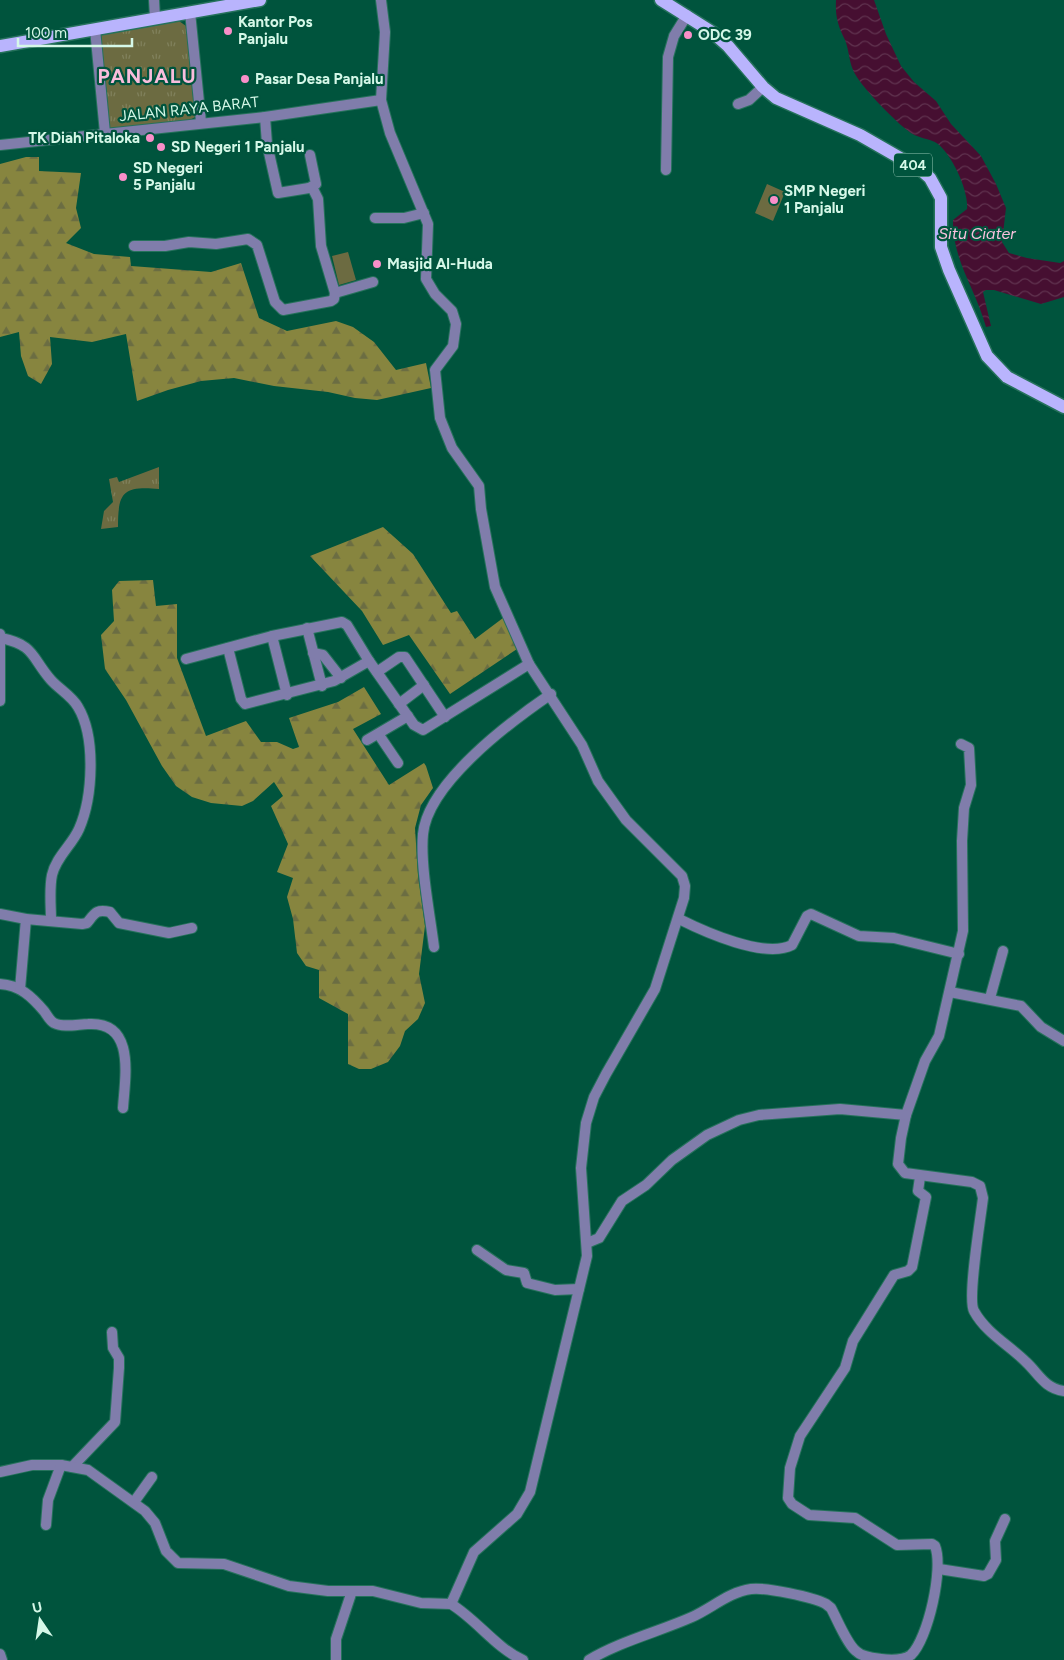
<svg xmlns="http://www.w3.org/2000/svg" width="1064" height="1660" font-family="Figtree,sans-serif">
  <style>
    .grass { fill: url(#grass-tufts) }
    .forest { fill: url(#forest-firs) }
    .pitch { fill: #6c6b41 }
    .water { fill: url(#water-waves) }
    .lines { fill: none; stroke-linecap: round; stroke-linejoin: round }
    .minor-casing { stroke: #26725c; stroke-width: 12 }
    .major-casing { stroke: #26725c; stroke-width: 15 }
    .minor { stroke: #807dab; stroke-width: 10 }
    .major { stroke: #b9b4fd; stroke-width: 12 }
    .poi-dot { fill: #f98fc9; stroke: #00543d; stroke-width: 2 }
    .labels { text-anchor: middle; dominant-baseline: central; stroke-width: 4.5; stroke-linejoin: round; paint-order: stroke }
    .shield { fill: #00543d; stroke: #95c7b5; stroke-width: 1 }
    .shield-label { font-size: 14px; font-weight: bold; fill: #d5f8e8 }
    .poi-label { font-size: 15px; font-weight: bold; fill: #d5f8e8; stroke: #00543d; text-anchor: start }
    .street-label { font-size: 15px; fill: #d5f8e8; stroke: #00543d }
    .water-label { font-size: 16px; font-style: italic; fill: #fac2de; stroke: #00543d }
    .district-label { font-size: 20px; font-weight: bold; letter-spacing: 1px; fill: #f9bddc; stroke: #00543d }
  </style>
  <defs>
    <pattern id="grass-tufts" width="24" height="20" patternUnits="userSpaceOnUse" patternTransform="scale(1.25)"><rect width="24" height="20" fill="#6c6b41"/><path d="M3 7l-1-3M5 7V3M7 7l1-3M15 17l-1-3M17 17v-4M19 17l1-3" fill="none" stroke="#80815c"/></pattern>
    <pattern id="forest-firs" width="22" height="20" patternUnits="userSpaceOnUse" patternTransform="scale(1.25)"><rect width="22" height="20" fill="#87853f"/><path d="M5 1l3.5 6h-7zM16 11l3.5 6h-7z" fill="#6b6d42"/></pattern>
    <pattern id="water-waves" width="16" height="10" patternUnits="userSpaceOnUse" patternTransform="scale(1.25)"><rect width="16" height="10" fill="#460f31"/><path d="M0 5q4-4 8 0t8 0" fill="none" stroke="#60334f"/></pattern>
  </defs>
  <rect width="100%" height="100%" fill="#00543d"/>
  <g class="grass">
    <polygon points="179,21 186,26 195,117 190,120 110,128 101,34"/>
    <path d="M159 467V489C123 486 118 492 118 527L101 529 104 511 113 502 109 479 117 477 119 482Z"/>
  </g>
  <g class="forest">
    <polygon points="26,157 39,157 39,171 81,173 76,208 81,228 66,243 94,254 130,257 131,266 211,272 241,263 259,318 287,331 336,321 353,327 374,342 396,370 426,363 431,388 377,400 355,398 328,392 274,386 234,378 201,381 168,390 137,401 126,334 92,342 50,337 52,364 41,384 28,376 21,356 19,332 0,337 0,164"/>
    <polygon points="383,527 413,554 451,613 457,611 475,639 503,618 517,649 450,694 409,635 383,645 362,611 310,556"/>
    <polygon points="153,580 156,606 177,604 177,658 206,736 246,721 261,742 277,742 293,749 299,747 289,718 338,702 364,687 381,714 353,729 389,785 424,763 426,766 433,788 421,805 415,828 418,875 425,926 419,974 425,1003 418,1019 405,1031 400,1046 388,1062 371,1069 359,1069 348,1064 348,1014 319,998 319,970 306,966 297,953 293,919 287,897 293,878 277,872 288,844 271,806 283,796 274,782 253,801 242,806 211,803 192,797 176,786 162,766 126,700 105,669 101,635 114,621 112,590 119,581"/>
  </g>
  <g class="pitch">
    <polygon points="767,184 785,192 773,221 755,213"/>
    <polygon points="348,252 356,280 339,285 332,256"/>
  </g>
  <path class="water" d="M836 0H874L886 34 901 66 914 82 936 101 951 124 981 156 996 184 1006 208 1002 242 1009 253 1027 258 1060 263 1064 261V297L1041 304 994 290H986L983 292 991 326 986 327C976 290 952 259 953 220L967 209C969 191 952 155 938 144 930 138 917 139 907 130 892 118 860 86 853 70 849 61 849 50 845 40 838 26 835 16 836 0Z"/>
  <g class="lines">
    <defs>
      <g id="minor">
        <polyline points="154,0 155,18"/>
        <polyline points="190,12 201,122"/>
        <polyline points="95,29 105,133"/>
        <polyline points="738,104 749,100 763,87"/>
        <polyline points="265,117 267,144 278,193 309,188 316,184 310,155"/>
        <polyline points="0,145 265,117 381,100"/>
        <polyline points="666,170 668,57 674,36 687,15"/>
        <polyline points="309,188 313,189 318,199 321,246 335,293 373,282"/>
        <polyline points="375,218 404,218 424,213"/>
        <polyline points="134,246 165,246 189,242 216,244 248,239 257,245 275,302 283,310 331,301 334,299 335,293"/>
        <polyline points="307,628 322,686"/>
        <polyline points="272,636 287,695"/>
        <path d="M1 638C35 645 31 657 51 680 59 689 72 696 78 707 96 737 93 797 79 829 72 845 56 857 52 875 49 889 51 906 51 921"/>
        <polyline points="228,648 241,699 245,704 334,681 369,661"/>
        <polyline points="313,653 323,655 341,678"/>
        <polyline points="186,659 272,636 342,622 347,625 369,661 414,725 423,730 529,664"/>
        <polyline points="377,672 399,657 405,657 445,717"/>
        <polyline points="0,701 0,634"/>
        <polyline points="399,704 424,685"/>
        <polyline points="379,735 398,763"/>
        <polyline points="367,740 408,716"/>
        <path d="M961 744 969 748 971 785 964 808 962 841 963 931 939 1036 925 1061 906 1115 901 1138 898 1164 905 1173 972 1182 980 1186 983 1198C981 1216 967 1299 974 1311 986 1333 1009 1345 1026 1362 1039 1374 1044 1388 1064 1391"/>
        <path d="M0 914 26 919 82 924 87 923C95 913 96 909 110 912L119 923 169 933 192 928"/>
        <path d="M679 919C705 932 765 959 792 945L807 916 811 914 859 936 894 938 959 954"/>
        <path d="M434 947C430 915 420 865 423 834 428 783 510 722 551 694"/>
        <path d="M0 984C20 985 32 997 44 1011 47 1015 50 1021 54 1023 63 1028 79 1024 88 1024 136 1021 125 1077 123 1108"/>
        <polyline points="20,989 26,919"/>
        <polyline points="950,992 1021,1006 1041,1027 1064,1041"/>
        <polyline points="990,998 1003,951"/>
        <polyline points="587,1243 599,1238 622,1201 646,1185 672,1160 707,1135 739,1120 759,1115 840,1109 906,1115"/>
        <polyline points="477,1250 506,1270 524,1273 527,1283 555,1290 579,1289"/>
        <polyline points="72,1467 115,1422 119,1368 119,1358 113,1348 112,1332"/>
        <polyline points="0,1472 32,1465 61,1465 88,1470 145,1511 155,1523 166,1551 178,1563 224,1564 289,1586 328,1591 373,1591 421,1603 451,1604 474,1552 517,1514 530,1492 587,1256 581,1168 586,1123 594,1097 606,1074 655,989 684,898 685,886 682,876 626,820 598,781 582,745 529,664 495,587 481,509 479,486 452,448 440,418 435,370 453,346 456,324 452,311 435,294 426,279 428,224 390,133 381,100 385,32 381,0"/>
        <polyline points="134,1502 152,1477"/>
        <polyline points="46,1525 48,1500 61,1465"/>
        <polyline points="939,1569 984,1576 988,1574 996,1560 995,1541 1005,1519"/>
        <path d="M451 1604C477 1620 496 1648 523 1660"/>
        <polyline points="0,1654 2,1660"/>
        <polyline points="336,1660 336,1639 352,1591"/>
        <path d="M589 1660C621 1641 658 1632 692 1617 712 1608 729 1592 751 1589 765 1587 813 1597 826 1604L831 1608C837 1619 847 1644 856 1651 862 1657 873 1658 881 1659 890 1660 904 1660 911 1655 928 1639 944 1568 935 1546L932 1544 897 1545 855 1518 809 1515 792 1504 788 1498 790 1468 800 1436 845 1368 853 1341 894 1275 908 1271 912 1267 926 1197 918 1191 920 1177"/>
      </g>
      <g id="major">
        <polyline points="661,0 712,32 728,46 763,87 776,98 860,135 921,170 930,178 941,198 941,247 949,270 987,356 1007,377 1064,407"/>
        <polyline points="0,46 260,0"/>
      </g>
    </defs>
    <use href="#minor" class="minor-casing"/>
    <use href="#major" class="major-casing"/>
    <use href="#minor" class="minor"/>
    <use href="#major" class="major"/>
  </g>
  <g class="poi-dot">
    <circle cx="228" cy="31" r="5"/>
    <circle cx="688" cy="35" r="5"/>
    <circle cx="245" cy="79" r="5"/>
    <circle cx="150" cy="138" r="5"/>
    <circle cx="161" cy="147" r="5"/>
    <circle cx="123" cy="177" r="5"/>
    <circle cx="774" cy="200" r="5"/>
    <circle cx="377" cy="264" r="5"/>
  </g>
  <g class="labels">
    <rect class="shield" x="894" y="153.5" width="38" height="23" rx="4"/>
    <g class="shield-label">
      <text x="913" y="165">404</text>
    </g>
    <g class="poi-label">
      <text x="238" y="22">Kantor Pos<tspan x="238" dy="17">Panjalu</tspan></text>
      <text x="698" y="35">ODC 39</text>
      <text x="255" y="79">Pasar Desa Panjalu</text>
      <text x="140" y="138" text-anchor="end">TK Diah Pitaloka</text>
      <text x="171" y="147">SD Negeri 1 Panjalu</text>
      <text x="133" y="168">SD Negeri<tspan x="133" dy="17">5 Panjalu</tspan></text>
      <text x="784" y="191">SMP Negeri<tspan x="784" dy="17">1 Panjalu</tspan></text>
      <text x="387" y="264">Masjid Al-Huda</text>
    </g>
    <g class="street-label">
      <text transform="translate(189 109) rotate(-6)">JALAN RAYA BARAT</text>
    </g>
    <g class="water-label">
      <text x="977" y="233">Situ Ciater</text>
    </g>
    <g class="district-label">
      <text x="147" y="76">PANJALU</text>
    </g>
  </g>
  <g transform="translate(40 1620) rotate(347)" stroke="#00543d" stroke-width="4" paint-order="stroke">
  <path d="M0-4L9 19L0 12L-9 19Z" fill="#d5f8e8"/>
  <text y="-8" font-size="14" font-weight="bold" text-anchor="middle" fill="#d5f8e8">U</text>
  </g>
  <path d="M18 38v8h114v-8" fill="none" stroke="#d5f8e8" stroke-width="2.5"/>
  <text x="25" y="38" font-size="15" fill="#d5f8e8" stroke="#00543d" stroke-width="4" paint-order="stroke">100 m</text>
</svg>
